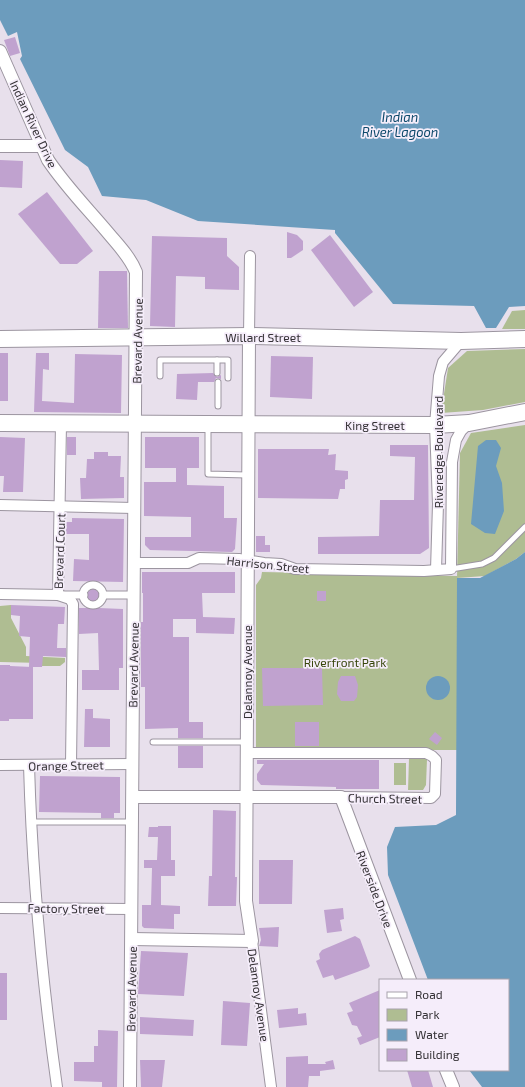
<svg xmlns="http://www.w3.org/2000/svg" width="525" height="1087" font-family="'Exo 2',sans-serif">
  <style>
    .green { fill: #afbd92 }
    .water { fill: #6c9cbd }
    .building { fill: #c0a2cf }
    .lines { fill: none; stroke-linecap: round; stroke-linejoin: round }
    .service-casing { stroke: #9c95a0; stroke-width: 7 }
    .pedestrian-casing { stroke: #9c95a0; stroke-width: 9 }
    .minor-casing { stroke: #9c95a0; stroke-width: 12 }
    .tertiary-casing { stroke: #9c95a0; stroke-width: 14 }
    .primary-casing { stroke: #9c95a0; stroke-width: 18 }
    .service { stroke: #fff; stroke-width: 5 }
    .pedestrian { stroke: #fff; stroke-width: 7 }
    .minor { stroke: #fff; stroke-width: 10 }
    .tertiary { stroke: #fff; stroke-width: 12 }
    .primary { stroke: #fff; stroke-width: 16 }
    .labels { text-anchor: middle; dominant-baseline: central; stroke-width: 3.5; stroke-linejoin: round; paint-order: stroke }
    .street-label { font-size: 12px; fill: #353236; stroke: #f5edfa }
    .park-label { font-size: 12px; fill: #38460c; stroke: #f5edfa }
    .water-label { font-size: 13px; font-style: italic; fill: #0d496b; stroke: #f5edfa }
  </style>
  <rect width="100%" height="100%" fill="#e8e0ec"/>
  <g class="green">
    <polygon points="525,310 525,329 502,329 512,311"/>
    <polygon points="525,349 525,402 483,410 441,413 448,368 467,351"/>
    <polygon points="525,425 525,552 516,559 485,576 457,578 460,453 471,433"/>
    <polygon points="262,572 457,576 459,750 256,750 256,585 261,578"/>
    <polygon points="11,605 11,618 26,647 26,656 65,658 65,662 60,666 42,666 42,663 0,662 0,606"/>
    <polygon points="409,758 427,759 426,785 423,790 408,790"/>
    <rect x="394" y="763" width="12" height="22"/>
  </g>
  <g class="water">
    <polygon points="0,0 525,0 525,306 509,307 496,328 486,328 474,306 393,304 335,233 335,230 198,221 146,200 102,196 88,167 65,150 20,59 22,56 17,32 8,36 0,20"/>
    <polygon points="486,440 496,440 501,448 496,466 502,483 504,511 495,534 485,533 471,524 478,446"/>
    <polygon points="525,552 525,1087 482,1087 469,1070 508,1070 508,980 428,980 388,875 387,847 395,827 436,825 456,815 457,578 480,578 516,559"/>
    <circle cx="438" cy="688" r="12"/>
  </g>
  <g class="building">
    <polygon points="15,37 20,53 10,56 4,40"/>
    <polygon points="0,160 23,161 22,188 0,187"/>
    <polygon points="47,192 93,251 77,264 60,264 18,214"/>
    <polygon points="287,232 297,235 303,241 303,250 291,258 287,258"/>
    <polygon points="330,235 373,292 354,307 311,250"/>
    <polygon points="152,236 227,238 227,256 239,267 239,290 205,289 205,277 176,276 175,327 150,326"/>
    <polygon points="99,271 127,271 128,328 98,328"/>
    <rect x="0" y="353" width="8" height="48"/>
    <polygon points="36,353 49,353 49,370 43,369 42,401 74,403 75,354 122,355 121,413 34,412"/>
    <polygon points="271,356 313,357 312,399 270,397"/>
    <polygon points="213,373 217,377 221,375 221,379 216,378 214,382 198,382 197,400 176,399 177,374"/>
    <polygon points="0,437 25,438 23,492 3,492 4,476 0,476"/>
    <rect x="67" y="437" width="9" height="18"/>
    <polygon points="145,437 199,437 199,468 187,468 187,485 224,486 224,518 237,518 235,549 232,552 150,550 145,545 145,537 191,537 191,517 144,516 144,482 176,482 176,468 145,468"/>
    <polygon points="390,445 428,445 429,548 420,554 318,554 318,537 379,536 380,500 414,500 415,457 390,456"/>
    <polygon points="258,449 329,449 328,455 336,454 335,470 348,471 348,479 345,480 345,489 340,489 338,499 258,498"/>
    <polygon points="94,452 108,452 108,456 121,456 120,477 124,477 124,498 81,499 80,478 86,478 87,459 94,459"/>
    <polygon points="72,518 124,519 123,582 73,581 74,559 89,560 89,534 66,534 66,522 72,522"/>
    <polygon points="256,536 265,536 265,545 270,545 270,552 256,552"/>
    <polygon points="142,572 235,572 235,593 202,593 203,617 235,618 234,634 196,633 196,619 173,619 173,637 189,637 189,722 203,722 203,738 178,738 178,728 145,729 145,687 141,687 141,622 143,622 143,593 142,593"/>
    <polygon points="93,588 99,592 99,608 123,609 123,668 119,668 119,690 82,690 82,670 99,670 98,633 79,634 79,608 88,608 88,592"/>
    <rect x="317" y="591" width="9" height="10"/>
    <polygon points="11,605 65,607 64,624 58,624 57,648 66,648 66,657 43,656 42,667 33,667 33,719 9,719 9,721 0,721 0,665 10,665 10,666 32,667 29,667 30,637 19,636 20,616 11,615"/>
    <polygon points="262,668 322,668 323,705 263,706"/>
    <polygon points="341,676 355,676 358,685 357,697 354,701 341,701 337,694 338,682"/>
    <polygon points="85,709 93,709 93,718 110,719 110,747 84,747"/>
    <rect x="295" y="722" width="24" height="24"/>
    <polygon points="435,732 442,738 437,745 429,739"/>
    <rect x="178" y="746" width="25" height="22"/>
    <polygon points="257,760 379,760 379,789 336,789 336,787 261,785 257,780 257,774 264,764 257,764"/>
    <polygon points="40,776 120,777 120,813 114,813 114,818 101,818 101,813 39,812"/>
    <polygon points="213,810 236,811 235,877 237,877 236,906 208,906 209,876 212,876"/>
    <polygon points="158,826 171,826 171,860 175,860 175,876 161,876 161,905 180,906 180,914 174,914 174,929 144,928 142,926 142,905 151,905 152,868 144,868 144,860 157,860 158,837 148,837 149,827 158,827"/>
    <polygon points="259,860 293,860 292,904 259,904"/>
    <polygon points="343,908 344,919 340,920 342,931 327,933 324,910"/>
    <polygon points="279,927 278,947 259,946 261,940 259,928"/>
    <polygon points="355,936 360,939 370,966 368,968 335,980 333,975 323,978 316,961 320,959 319,954 322,950"/>
    <polygon points="141,951 188,953 184,996 138,994"/>
    <rect x="0" y="973" width="7" height="47"/>
    <polygon points="380,990 380,1037 360,1045 357,1038 362,1036 357,1026 352,1025 347,1013 353,1011 349,1003"/>
    <polygon points="223,1001 250,1003 247,1046 221,1045"/>
    <polygon points="298,1008 298,1014 306,1013 307,1025 279,1028 277,1010"/>
    <polygon points="140,1017 194,1020 193,1036 140,1034"/>
    <polygon points="98,1030 118,1031 117,1087 102,1087 102,1082 74,1081 74,1062 94,1062 94,1046 98,1046"/>
    <polygon points="308,1056 308,1064 326,1064 325,1062 333,1060 335,1069 320,1071 320,1076 309,1076 308,1087 286,1087 286,1057"/>
    <polygon points="140,1060 165,1060 162,1087 141,1087"/>
    <polygon points="407,1070 428,1070 433,1087 412,1087"/>
  </g>
  <g class="lines">
    <defs>
      <g id="service">
        <polyline points="217,360 217,373"/>
        <polyline points="160,376 160,360 228,360 228,378"/>
        <polyline points="218,382 218,406"/>
        <polyline points="208,425 208,474 247,475"/>
        <polyline points="451,569 482,564 494,558 525,527"/>
        <polyline points="153,742 247,742"/>
        <polyline points="31,822 132,822"/>
      </g>
      <g id="pedestrian">
        <circle cx="93" cy="595" r="10"/>
        <polyline points="64,595 84,595"/>
        <polyline points="103,595 134,595"/>
      </g>
      <g id="minor">
        <polyline points="249,336 250,256"/>
        <polyline points="0,505 134,508"/>
        <polyline points="134,563 188,563 199,558 239,559 264,563 281,564 295,569 424,571 451,569 452,462 456,440 461,431 469,423"/>
        <polyline points="436,570 438,504 435,425 439,376 443,362 461,341"/>
        <polyline points="0,594 58,595 70,599 73,604 71,765"/>
        <polyline points="58,595 61,424"/>
        <polyline points="247,753 426,753 432,756 436,760 435,794 431,798 341,797"/>
        <polyline points="0,765 133,764"/>
        <path d="M29 765C32 873 42 980 57 1087"/>
        <polyline points="0,908 132,909"/>
        <polyline points="252,941 271,1087"/>
      </g>
      <g id="tertiary">
        <path d="M0 51 48 160C66 187 89 210 109 234 119 246 130 257 136 272L130 1087"/>
        <polyline points="0,146 41,146"/>
        <polyline points="133,797 341,797 410,980"/>
        <polyline points="132,939 252,941 246,901 249,336"/>
        <polyline points="446,1070 453,1087"/>
      </g>
      <g id="primary">
        <polyline points="0,339 249,336 461,341 525,339"/>
        <polyline points="0,423 435,425 469,423 525,412"/>
      </g>
    </defs>
    <use href="#service" class="service-casing"/>
    <use href="#pedestrian" class="pedestrian-casing"/>
    <use href="#minor" class="minor-casing"/>
    <use href="#tertiary" class="tertiary-casing"/>
    <use href="#primary" class="primary-casing"/>
    <use href="#service" class="service"/>
    <use href="#pedestrian" class="pedestrian"/>
    <use href="#minor" class="minor"/>
    <use href="#tertiary" class="tertiary"/>
    <use href="#primary" class="primary"/>
  </g>
  <g class="labels">
    <g class="street-label">
      <text transform="translate(34 124) rotate(65)">Indian River Drive</text>
      <text x="263" y="337">Willard Street</text>
      <text transform="translate(137 341) rotate(-89)">Brevard Avenue</text>
      <text x="375" y="425">King Street</text>
      <text transform="translate(438 452) rotate(-90)">Riveredge Boulevard</text>
      <text transform="translate(59 551) rotate(-88)">Brevard Court</text>
      <text transform="translate(268 564) rotate(6)">Harrison Street</text>
      <text transform="translate(133 665) rotate(-89)">Brevard Avenue</text>
      <text transform="translate(247 672) rotate(-90)">Delannoy Avenue</text>
      <text transform="translate(66 765) rotate(-1)">Orange Street</text>
      <text transform="translate(385 798) rotate(1)">Church Street</text>
      <text transform="translate(375 889) rotate(69)">Riverside Drive</text>
      <text transform="translate(66 908) rotate(1)">Factory Street</text>
      <text transform="translate(131 989) rotate(-89)">Brevard Avenue</text>
      <text transform="translate(259 995) rotate(82)">Delannoy Avenue</text>
    </g>
    <g class="park-label">
      <text x="345" y="662">Riverfront Park</text>
    </g>
    <g class="water-label">
      <text x="400" y="117">Indian<tspan x="400" dy="15">River Lagoon</tspan></text>
    </g>
  </g>
  <rect x="379" y="979" width="130" height="92" fill="#f5edfa" stroke="#a8a2ac"/>
  <rect x="387" y="992" width="20" height="6" fill="#ffffff" stroke="#a8a2ac"/>
  <text x="415" y="999" font-size="12" fill="#353236">Road</text>
  <rect x="387" y="1009" width="20" height="12" fill="#afbd92" stroke="#a8a2ac"/>
  <text x="415" y="1019" font-size="12" fill="#353236">Park</text>
  <rect x="387" y="1029" width="20" height="12" fill="#6c9cbd" stroke="#a8a2ac"/>
  <text x="415" y="1039" font-size="12" fill="#353236">Water</text>
  <rect x="387" y="1049" width="20" height="12" fill="#c0a2cf" stroke="#a8a2ac"/>
  <text x="415" y="1059" font-size="12" fill="#353236">Building</text>
</svg>
